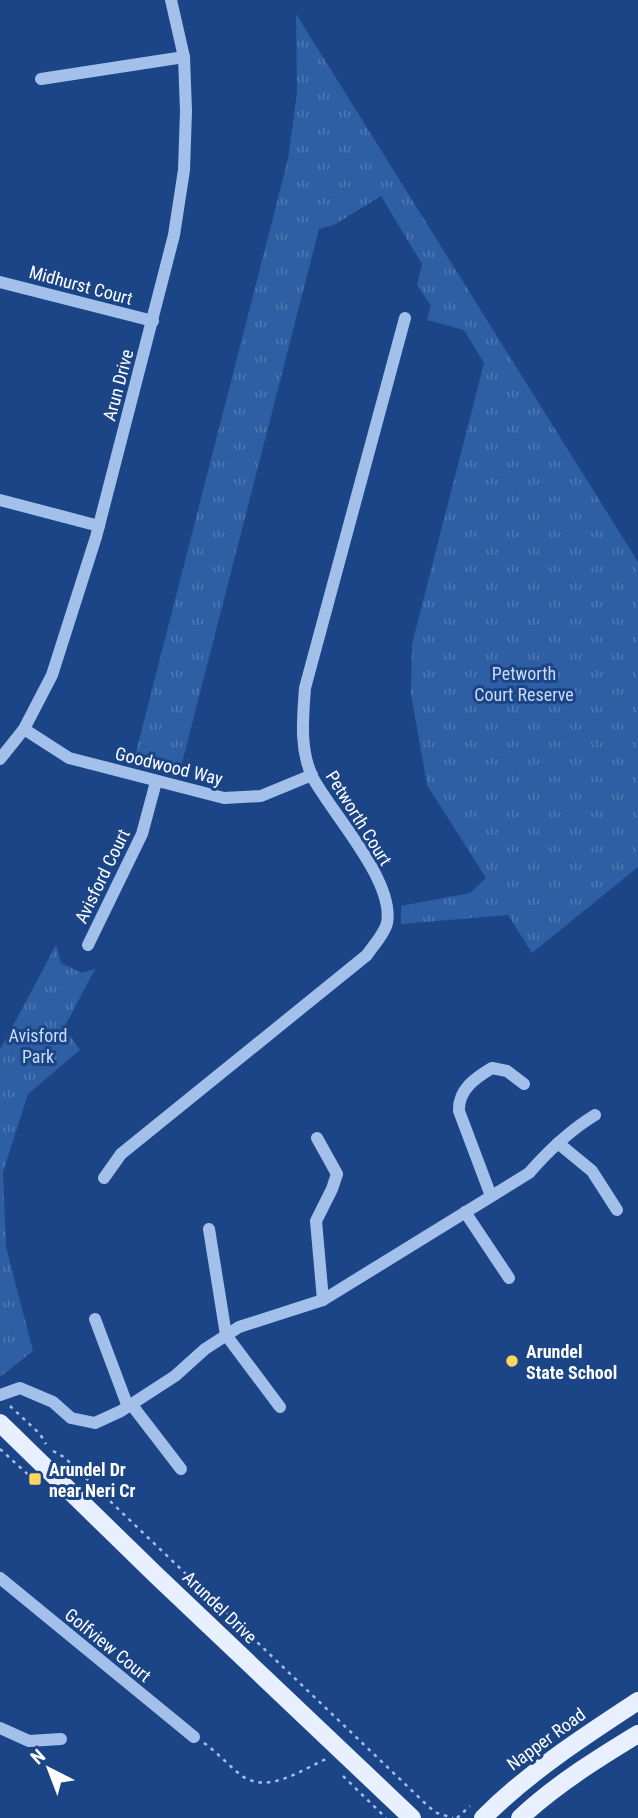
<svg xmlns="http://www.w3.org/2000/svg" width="638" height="1818" font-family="'Roboto Condensed',sans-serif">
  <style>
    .park { fill: url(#park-tufts) }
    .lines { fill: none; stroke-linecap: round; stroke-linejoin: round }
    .path { stroke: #a3c0eb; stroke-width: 2.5; stroke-dasharray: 3.5 5; stroke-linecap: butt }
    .minor { stroke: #a3c0eb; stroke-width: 12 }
    .major { stroke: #e8efff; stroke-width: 18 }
    .poi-dot { fill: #fcd660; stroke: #1b4586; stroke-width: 2.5 }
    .labels { text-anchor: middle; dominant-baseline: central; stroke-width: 6; stroke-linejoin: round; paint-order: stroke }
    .street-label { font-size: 18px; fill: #fff; stroke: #1b4586 }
    .park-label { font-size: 18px; fill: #c8dcf8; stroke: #1b4586 }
    .poi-label { font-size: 18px; font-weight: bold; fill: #fff; stroke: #1b4586; text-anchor: start }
  </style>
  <defs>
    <pattern id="park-tufts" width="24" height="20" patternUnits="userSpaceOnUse" patternTransform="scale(1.75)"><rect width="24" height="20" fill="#2e5ea4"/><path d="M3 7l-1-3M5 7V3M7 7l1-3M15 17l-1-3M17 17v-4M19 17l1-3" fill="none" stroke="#4d76b2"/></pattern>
  </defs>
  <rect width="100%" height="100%" fill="#1b4586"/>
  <g class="park">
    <polygon points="296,14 638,562 638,867 532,953 508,915 401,924 401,906 470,893 486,878 427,785 411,694 412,644 484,363 464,330 427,320 431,306 417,285 422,264 381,196 334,225 319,229 181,767 135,756 288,159 297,92"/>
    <polygon points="56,945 61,963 82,973 95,969 64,1028 80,1050 28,1094 3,1172 6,1247 33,1351 0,1377 0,1050"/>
  </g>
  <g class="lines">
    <g class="path">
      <polyline points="10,1406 40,1434 46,1444"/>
      <polyline points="0,1449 34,1480"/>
      <polyline points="53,1451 64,1457 429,1807 437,1813 453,1818"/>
      <path d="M204 1743C218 1753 229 1766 242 1776 269 1794 301 1770 326 1759"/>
      <polyline points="343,1776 386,1818"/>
      <polyline points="457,1818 470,1806"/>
    </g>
    <g class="minor">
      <polyline points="41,79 184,57"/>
      <polyline points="0,282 153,321"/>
      <polyline points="0,500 99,526"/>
      <polyline points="24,729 69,758 224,798 261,796 312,775"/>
      <polyline points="0,759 24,729 52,675 96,537 174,235 184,170 186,111 184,57 171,0"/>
      <polyline points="88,945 142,834 156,782"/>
      <polyline points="317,1138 337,1174 332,1189 316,1221 323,1300"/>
      <polyline points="558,1143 592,1171 617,1210"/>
      <path d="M104 1178 121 1154 367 955C373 946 385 933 387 923 395 881 333 815 313 778 299 750 303 717 305 688L405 318"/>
      <path d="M491 1196 459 1111C458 1090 475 1078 492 1068L507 1071 524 1084"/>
      <polyline points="465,1212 509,1278"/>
      <polyline points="209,1229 226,1335 280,1407"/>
      <polyline points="95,1319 128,1407"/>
      <path d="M0 1395 20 1388 53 1402 71 1418 95 1423 121 1411 175 1376 205 1349 239 1327 323 1300 529 1173C549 1150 569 1131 595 1115"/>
      <polyline points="131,1404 181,1469"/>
      <polyline points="0,1578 194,1737"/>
      <polyline points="0,1728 29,1741 61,1739"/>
    </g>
    <g class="major">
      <polyline points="0,1423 157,1576 412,1818"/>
      <path d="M483 1818C529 1772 583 1737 638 1701"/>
      <path d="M520 1818C555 1785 597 1759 638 1734"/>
    </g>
  </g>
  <g class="poi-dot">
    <circle cx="512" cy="1361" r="7"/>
    <rect x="28" y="1472" width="14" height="14" rx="3.5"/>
  </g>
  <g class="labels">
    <g class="street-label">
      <text transform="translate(81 285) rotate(15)">Midhurst Court</text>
      <text transform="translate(118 385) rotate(-75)">Arun Drive</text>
      <text transform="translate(169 766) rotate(14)">Goodwood Way</text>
      <text transform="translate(359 818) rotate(58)">Petworth Court</text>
      <text transform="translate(102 876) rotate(-64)">Avisford Court</text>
      <text transform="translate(220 1607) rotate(44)">Arundel Drive</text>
      <text transform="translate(108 1645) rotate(39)">Golfview Court</text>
      <text transform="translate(546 1739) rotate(-36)">Napper Road</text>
    </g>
    <g class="park-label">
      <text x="524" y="673">Petworth<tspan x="524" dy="21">Court Reserve</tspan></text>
      <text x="38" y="1035">Avisford<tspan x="38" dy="21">Park</tspan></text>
    </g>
    <g class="poi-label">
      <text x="526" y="1351">Arundel<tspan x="526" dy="21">State School</tspan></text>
      <text x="49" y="1469">Arundel Dr<tspan x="49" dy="21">near Neri Cr</tspan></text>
    </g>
  </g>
  <g transform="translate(49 1769) rotate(318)" stroke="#1b4586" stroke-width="5" paint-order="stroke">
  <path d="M0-5L12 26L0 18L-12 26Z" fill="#ffffff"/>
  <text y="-10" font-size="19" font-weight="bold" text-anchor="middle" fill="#ffffff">N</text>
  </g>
</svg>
